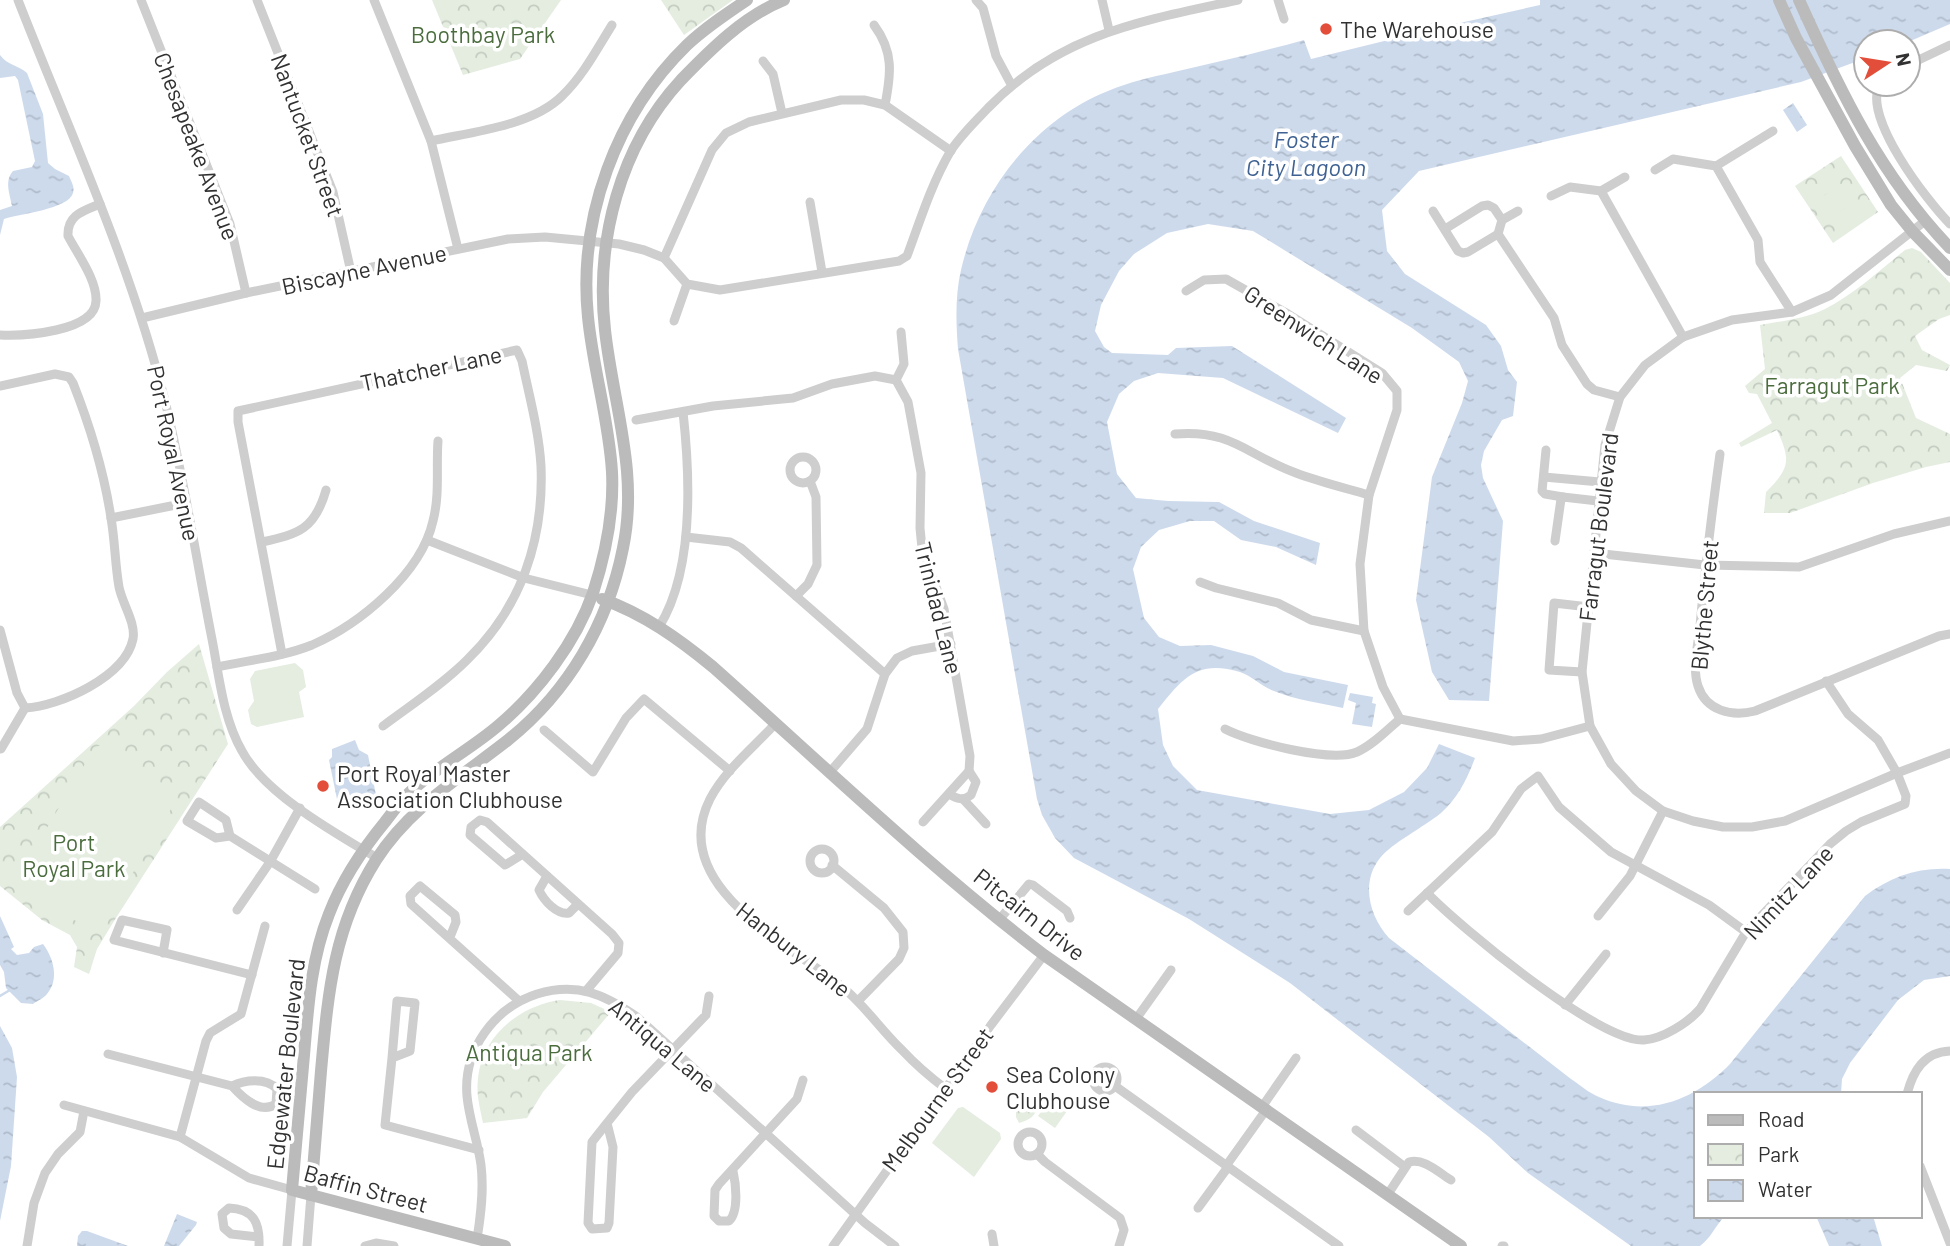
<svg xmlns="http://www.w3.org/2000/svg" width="1950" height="1246" font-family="Barlow,sans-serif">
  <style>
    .park { fill: url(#park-crowns) }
    .pitch { fill: #e4ede0 }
    .water { fill: url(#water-ripples) }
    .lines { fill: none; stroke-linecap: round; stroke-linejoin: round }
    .stream { stroke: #cddaec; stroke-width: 2.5 }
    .street { stroke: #cecece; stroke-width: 9 }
    .secondary { stroke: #bbb; stroke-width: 12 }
    .poi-dot { fill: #e24e39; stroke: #fff; stroke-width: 2.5 }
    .labels { text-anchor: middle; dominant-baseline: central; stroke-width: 7; stroke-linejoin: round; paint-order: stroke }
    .poi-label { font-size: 23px; fill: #313131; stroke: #fff; text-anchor: start }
    .park-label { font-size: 23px; fill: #4b6d3e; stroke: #fff }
    .street-label { font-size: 23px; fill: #313131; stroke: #fff }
    .water-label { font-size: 24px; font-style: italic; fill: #3f6293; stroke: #fff }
  </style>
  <defs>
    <pattern id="park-crowns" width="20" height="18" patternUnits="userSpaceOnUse" patternTransform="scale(1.75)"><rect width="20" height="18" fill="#e4ede0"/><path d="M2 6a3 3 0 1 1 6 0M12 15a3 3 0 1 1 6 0" fill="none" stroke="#c4ccc1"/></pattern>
    <pattern id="water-ripples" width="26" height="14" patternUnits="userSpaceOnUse" patternTransform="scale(1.75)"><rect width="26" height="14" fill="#cddaec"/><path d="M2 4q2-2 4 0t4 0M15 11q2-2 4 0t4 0" fill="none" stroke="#b0bccb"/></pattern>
  </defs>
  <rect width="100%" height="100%" fill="#fff"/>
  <g class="park">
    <polygon points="432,0 561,0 520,59 463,75"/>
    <polygon points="661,0 733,0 684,35"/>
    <polygon points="1841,156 1878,212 1833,243 1795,186"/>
    <path d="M1912 248 1921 252 1950 283V315L1939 319 1915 336 1922 350 1950 365 1947 371 1916 365 1900 378 1916 418 1950 434V462L1926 467 1873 483 1790 513H1764L1766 492C1790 468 1791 460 1777 430L1741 447 1739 443 1772 423 1757 394 1749 393 1745 386 1765 369 1760 325C1781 321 1805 319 1825 309 1854 294 1879 271 1905 250Z"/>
    <polygon points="199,644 228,744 114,921 97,949 89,974 74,967 77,947 70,935 42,920 0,886 0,827 134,706 167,672"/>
    <path d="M560 1000 591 1003 611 1012 543 1092 527 1118 483 1123C480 1108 476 1094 478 1079 482 1036 519 1006 560 1000Z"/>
    <path d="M1032 1098 1038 1101C1037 1115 1032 1119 1019 1123L1016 1117V1106Z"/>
  </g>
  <g class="pitch">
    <polygon points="1846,181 1855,194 1826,214 1817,200"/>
    <polygon points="1858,199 1867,213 1838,232 1829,219"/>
    <polygon points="295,663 303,670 306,687 299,692 304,717 257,727 251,724 248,710 254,701 250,679 255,671"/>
    <polygon points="102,745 174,791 177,799 97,933 13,885 95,747"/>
    <polygon points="1050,1099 1067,1111 1055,1128 1038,1116"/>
    <polygon points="963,1107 1000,1133 1001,1139 974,1177 932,1143 958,1108"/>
  </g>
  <g class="water">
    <path d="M1540 0H1950V24L1908 42H1866V58L1801 82 1419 171 1382 210 1387 251 1405 274 1486 325 1501 346 1508 370 1517 382 1513 416 1502 420 1484 451 1481 465 1483 478 1503 521 1489 701 1449 700 1432 672 1416 600 1432 477 1462 403 1468 381 1459 362 1412 328 1253 231 1208 224 1167 233 1134 254 1119 271 1101 305 1095 331 1104 347 1112 353 1168 355 1176 348 1232 346 1346 418 1338 433 1223 378 1158 373 1134 381 1119 394 1107 422 1117 474 1136 498 1168 501 1219 502 1254 521 1320 543 1316 565 1276 547 1241 540 1214 521H1190L1159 530 1141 547 1133 569 1144 618 1159 637 1180 646 1211 645 1253 656 1284 672 1348 685 1343 708C1321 703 1295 700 1274 691 1262 687 1252 676 1240 672 1197 659 1182 679 1158 709L1163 745 1173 766 1197 790 1330 814 1369 810 1404 792 1427 768 1439 744 1475 758C1467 779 1458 798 1441 813 1424 827 1392 843 1380 858 1360 883 1370 917 1389 938L1571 1079C1580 1085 1589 1093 1599 1097 1648 1119 1695 1100 1730 1064L1865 896C1890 877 1918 867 1950 869V976L1924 980 1898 1000 1850 1063 1842 1079 1841 1094H1696V1216H1725C1715 1226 1711 1238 1700 1246H1631L1528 1173 1489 1137 1290 983 1189 919 1074 858 1055 838 1042 815 1037 799 958 349C956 323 955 296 961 270 979 192 1033 121 1108 91 1129 82 1152 77 1174 72 1218 62 1261 52 1304 40L1311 59 1429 30V24L1432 23 1433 29 1540 5Z"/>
    <path d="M0 55C7 65 18 65 27 73L43 114 48 163 55 169 69 176C71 181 75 187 73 193 69 209 19 214 4 219L0 235V210L12 206C10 194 4 181 13 171L32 167 35 161 18 80 15 76 0 78Z"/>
    <polygon points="1793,103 1807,125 1797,132 1783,110"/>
    <polygon points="1350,693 1373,697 1372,703 1376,704 1372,727 1352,724 1356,703 1348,700"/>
    <polygon points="355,740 359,750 368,755 377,800 339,809 329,760 332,757 332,749"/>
    <path d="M0 916 14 947 11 949 17 955 29 953 34 947 43 944C53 957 60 979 47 994 44 998 37 1001 33 1004L21 1003 6 988 4 972 0 965Z"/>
    <polygon points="0,1026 12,1048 17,1077 11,1166 0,1221"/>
    <polygon points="177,1214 197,1222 196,1225 179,1246 164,1246"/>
    <polygon points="1816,1216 1873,1216 1882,1246 1829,1246"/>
    <polygon points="82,1231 87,1231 128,1246 77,1246 78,1236"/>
  </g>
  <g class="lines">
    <polyline class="stream" points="0,996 10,990"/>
    <g class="street">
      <path d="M18 0C70 133 130 262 165 401 184 478 196 557 211 634 219 673 222 716 242 751 265 794 335 833 377 858"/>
      <polyline points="141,0 230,224 246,293"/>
      <polyline points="257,0 333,192 351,272"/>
      <polyline points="374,0 431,141 458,249"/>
      <polyline points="976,0 983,8 996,56 1011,84"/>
      <polyline points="1102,0 1109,30"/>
      <polyline points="1278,0 1284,19"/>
      <path d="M874 25C894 52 891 74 885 105"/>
      <polyline points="763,61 773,74 782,113"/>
      <polyline points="1908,65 1950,45"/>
      <path d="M1880 84C1861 116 1928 202 1950 224"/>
      <path d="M431 141C471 132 532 126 562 96 583 76 597 49 612 25"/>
      <polyline points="1716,166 1773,131"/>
      <polyline points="1655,170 1673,159 1716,166 1758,240 1760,262 1792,312"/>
      <polyline points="1601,191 1683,337"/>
      <polyline points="1551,196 1570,187 1601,191 1625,177"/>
      <polyline points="810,202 822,272"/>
      <polyline points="1433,211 1458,251 1463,253 1468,252 1498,234 1554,318 1562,345 1587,384 1594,390 1620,397"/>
      <polyline points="1502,220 1518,211"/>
      <polyline points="1925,221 1831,295 1792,312 1732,320 1683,337 1645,365 1620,397 1605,445 1582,672 1590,726 1611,764 1636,791 1663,811 1693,821 1723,827 1752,827 1785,821 1897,773 1950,753"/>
      <polyline points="1445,229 1482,206 1488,205 1494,208 1502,220 1498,234"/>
      <polyline points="664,258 712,150 726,133 749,122 841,100 864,100 885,105 951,151"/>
      <polyline points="1186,291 1204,280 1226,279 1288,314 1382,373 1397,391 1397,410 1369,495 1360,564 1364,631 1383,687 1400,719"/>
      <path d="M142 318 246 293 508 239 545 237 619 244 644 250 664 258 687 284 720 290 899 261 907 256C920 221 931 185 950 152 960 136 975 122 988 108 1060 34 1141 21 1238 0"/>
      <polyline points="674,321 687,284"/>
      <polyline points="901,332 904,364 896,380 908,402 921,473 920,528 922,548 944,609 970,756 969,771 923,822"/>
      <path d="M0 335C23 336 95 332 96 301 97 280 78 255 68 236 67 215 83 211 100 204"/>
      <path d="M0 386 55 374 69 377 73 383C90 426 104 472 111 518 115 541 115 564 119 587 122 603 136 623 133 639 125 677 60 706 25 708"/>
      <polyline points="636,420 713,406 793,398 832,384 875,376 896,380"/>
      <path d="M1175 434C1232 429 1248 456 1296 473 1320 482 1345 488 1369 495"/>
      <polyline points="1546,450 1542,491 1545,494 1563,497"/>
      <path d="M1720 454C1712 511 1705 569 1700 626 1698 645 1692 668 1698 686 1706 711 1732 717 1755 711L1939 636 1950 634"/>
      <circle cx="803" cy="470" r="13"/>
      <polyline points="1544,477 1600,482"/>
      <polyline points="111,518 186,503"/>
      <polyline points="686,537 730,542 741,548 885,674"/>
      <polyline points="427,540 524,578 592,595"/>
      <polyline points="1555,541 1561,499 1563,497 1598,501"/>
      <path d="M262 542C299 534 315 529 326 490"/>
      <polyline points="1594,553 1705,565 1799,567 1894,534 1950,521"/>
      <polyline points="1200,582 1216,588 1278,603 1311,620 1364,631"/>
      <polyline points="796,596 808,584 817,565 816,497 810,481"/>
      <path d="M659 627C694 571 690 475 683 412"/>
      <polyline points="0,630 17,693 25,708"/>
      <path d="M282 654 238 422V411L517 350 522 361C529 395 539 431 541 466 544 540 521 608 467 660 442 685 411 705 383 726"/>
      <path d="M217 667C249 660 282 657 312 645 360 624 421 574 433 521 440 494 436 468 438 441"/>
      <polyline points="1582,672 1549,670 1554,603 1589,607"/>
      <polyline points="1400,719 1513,741 1541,739 1590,726"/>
      <path d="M776 723C754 747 725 770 710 799 667 884 786 943 840 985 864 1004 880 1029 902 1050 915 1064 930 1077 946 1089"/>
      <path d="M1225 729C1250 742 1331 763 1357 752 1373 745 1387 730 1400 719"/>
      <polyline points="544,730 593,772 626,718 644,699 730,771"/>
      <polyline points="1,749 25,708"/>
      <polyline points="830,772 867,729 885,674 897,658 912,651 951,644"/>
      <path d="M949 794C957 799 963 801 971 795L976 782 969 771"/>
      <polyline points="963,799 986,824"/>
      <polyline points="230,836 216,838 187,821 199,802 226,820 230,836 315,889"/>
      <circle cx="822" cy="861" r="12"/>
      <polyline points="523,854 505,865 470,835 471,827 480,820 487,822 612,934 619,943 618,953 586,991"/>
      <polyline points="832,865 884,908 903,932 904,948 899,959 859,1000"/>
      <path d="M547 876 539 890C544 901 557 915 569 913L578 904"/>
      <path d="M1427 893C1460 927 1600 1043 1644 1040 1662 1039 1688 1023 1700 1009L1746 932 1830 844 1846 831 1861 822 1905 804 1906 796 1897 773 1878 740 1848 714 1826 681"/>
      <polyline points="237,910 270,862 300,808"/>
      <polyline points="1408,911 1492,832 1521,789 1538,776 1559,807 1611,852 1709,905 1746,932"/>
      <polyline points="1598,916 1630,876 1663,811"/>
      <polyline points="999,920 1029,884 1033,885 1067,911 1070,918"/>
      <polyline points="450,937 456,922 455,915 420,886 410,896 411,904 518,1000"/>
      <polyline points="163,953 167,930 122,920 114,940 252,975"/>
      <polyline points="1565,1005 1606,954"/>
      <polyline points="1136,1019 1171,970"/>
      <path d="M108 1054 232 1086C244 1080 266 1077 277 1089L276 1104C260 1115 242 1097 232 1086"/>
      <polyline points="392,1058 397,1001 415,1003 410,1051 392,1058 385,1125 479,1150"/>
      <circle cx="1105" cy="1079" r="12"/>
      <polyline points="1115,1086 1339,1246"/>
      <path d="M1907 1094C1913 1071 1924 1052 1950 1051"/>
      <polyline points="64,1105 180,1137 249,1178 292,1190 287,1246"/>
      <polyline points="1262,1107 1296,1058"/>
      <polyline points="607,1123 592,1142 588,1223 592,1229 607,1228 609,1223 613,1147 607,1123 632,1092 706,1015 709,996"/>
      <polyline points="1356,1130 1405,1167"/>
      <circle cx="1030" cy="1144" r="12"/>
      <polyline points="180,1137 206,1041 210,1033 241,1014 265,926"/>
      <polyline points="1037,1154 1045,1162 1120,1218 1124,1230 1119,1246"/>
      <polyline points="1226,1166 1266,1110"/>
      <polyline points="1920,1166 1950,1243"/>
      <path d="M733 1171C736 1184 739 1212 729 1221H719L714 1216 715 1190 719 1184 797 1099 803 1080"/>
      <path d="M1388 1194 1409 1162C1424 1158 1438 1172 1451 1180"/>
      <polyline points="1198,1208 1228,1167"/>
      <polyline points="992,1234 994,1246"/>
      <path d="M477 1239C481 1214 484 1190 481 1165 478 1142 469 1119 467 1096 463 1050 494 1008 537 994 577 982 604 994 637 1017L865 1223 895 1246"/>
      <polyline points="27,1246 34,1203 45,1173 58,1154 80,1132 84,1111"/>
      <path d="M259 1246C260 1223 254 1209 229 1208L222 1214 224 1228 231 1234 259 1237"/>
      <polyline points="307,1246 311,1195"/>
      <polyline points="365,1246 376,1243 394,1246"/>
      <polyline points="833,1246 991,1025 1044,955"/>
      <polyline points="1502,1246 1504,1246"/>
    </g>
    <g class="secondary">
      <polyline points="1779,0 1796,38 1855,146 1891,205 1912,231 1950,270"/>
      <path d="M1799 0C1840 91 1880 175 1950 248"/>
      <path d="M602 599C644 614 679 639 713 667 822 764 928 866 1044 955L1461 1246"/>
      <path d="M311 1195C314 1154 318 1113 321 1071 328 994 333 928 376 860 409 808 461 777 508 740 568 692 608 624 623 548 639 472 613 404 605 330 595 241 620 146 681 80 711 49 744 16 784 0"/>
      <path d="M505 1246 292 1190C296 1145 300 1100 304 1055 308 1007 311 959 329 914 342 880 362 850 385 822 392 813 399 803 407 795 434 768 470 750 499 725 538 692 576 642 593 593 605 556 614 512 612 472 609 420 593 369 588 317 578 218 616 114 687 45 705 28 726 14 747 0"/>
    </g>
  </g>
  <g class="poi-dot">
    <circle cx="1326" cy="29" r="7"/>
    <circle cx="323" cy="786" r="7"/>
    <circle cx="992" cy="1087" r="7"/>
  </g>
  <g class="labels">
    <g class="poi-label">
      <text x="1340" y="29">The Warehouse</text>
      <text x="337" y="773">Port Royal Master<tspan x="337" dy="26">Association Clubhouse</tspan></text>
      <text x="1006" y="1074">Sea Colony<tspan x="1006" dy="26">Clubhouse</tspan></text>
    </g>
    <g class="park-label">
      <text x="483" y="34">Boothbay Park</text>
      <text x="1832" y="385">Farragut Park</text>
      <text x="74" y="842">Port<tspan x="74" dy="26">Royal Park</tspan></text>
      <text x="529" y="1052">Antiqua Park</text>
    </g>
    <g class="street-label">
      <text transform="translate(308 135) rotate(70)">Nantucket Street</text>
      <text transform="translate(197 146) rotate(69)">Chesapeake Avenue</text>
      <text transform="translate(364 269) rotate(-12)">Biscayne Avenue</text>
      <text transform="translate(1314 334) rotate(33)">Greenwich Lane</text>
      <text transform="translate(431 368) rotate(-12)">Thatcher Lane</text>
      <text transform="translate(174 453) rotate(78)">Port Royal Avenue</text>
      <text transform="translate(1598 527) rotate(-83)">Farragut Boulevard</text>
      <text transform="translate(1704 605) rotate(-85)">Blythe Street</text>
      <text transform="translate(939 608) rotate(76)">Trinidad Lane</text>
      <text transform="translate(1788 892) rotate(-47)">Nimitz Lane</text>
      <text transform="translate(1030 914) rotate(38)">Pitcairn Drive</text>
      <text transform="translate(794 949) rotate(38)">Hanbury Lane</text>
      <text transform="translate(663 1045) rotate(40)">Antiqua Lane</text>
      <text transform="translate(285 1064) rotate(-84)">Edgewater Boulevard</text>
      <text transform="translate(937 1099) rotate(-54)">Melbourne Street</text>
      <text transform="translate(366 1188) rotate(15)">Baffin Street</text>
    </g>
    <g class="water-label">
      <text x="1306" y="138">Foster<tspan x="1306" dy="28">City Lagoon</tspan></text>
    </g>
  </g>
  <rect x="1694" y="1092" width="228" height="126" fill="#ffffff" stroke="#adadad" stroke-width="2"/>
  <rect x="1708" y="1115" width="35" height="10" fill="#bbbbbb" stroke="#adadad" stroke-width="2"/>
  <text x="1758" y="1127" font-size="21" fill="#313131">Road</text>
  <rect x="1708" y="1144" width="35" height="21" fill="url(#park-crowns)" stroke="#adadad" stroke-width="2"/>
  <text x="1758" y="1162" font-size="21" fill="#313131">Park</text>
  <rect x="1708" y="1180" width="35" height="21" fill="url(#water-ripples)" stroke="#adadad" stroke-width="2"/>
  <text x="1758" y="1197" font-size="21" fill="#313131">Water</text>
  <g transform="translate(1887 63) rotate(78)"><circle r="33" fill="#ffffff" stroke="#adadad" stroke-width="2"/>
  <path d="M0-5L12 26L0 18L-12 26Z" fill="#e24e39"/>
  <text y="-10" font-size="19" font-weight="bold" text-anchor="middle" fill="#313131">N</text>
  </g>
</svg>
